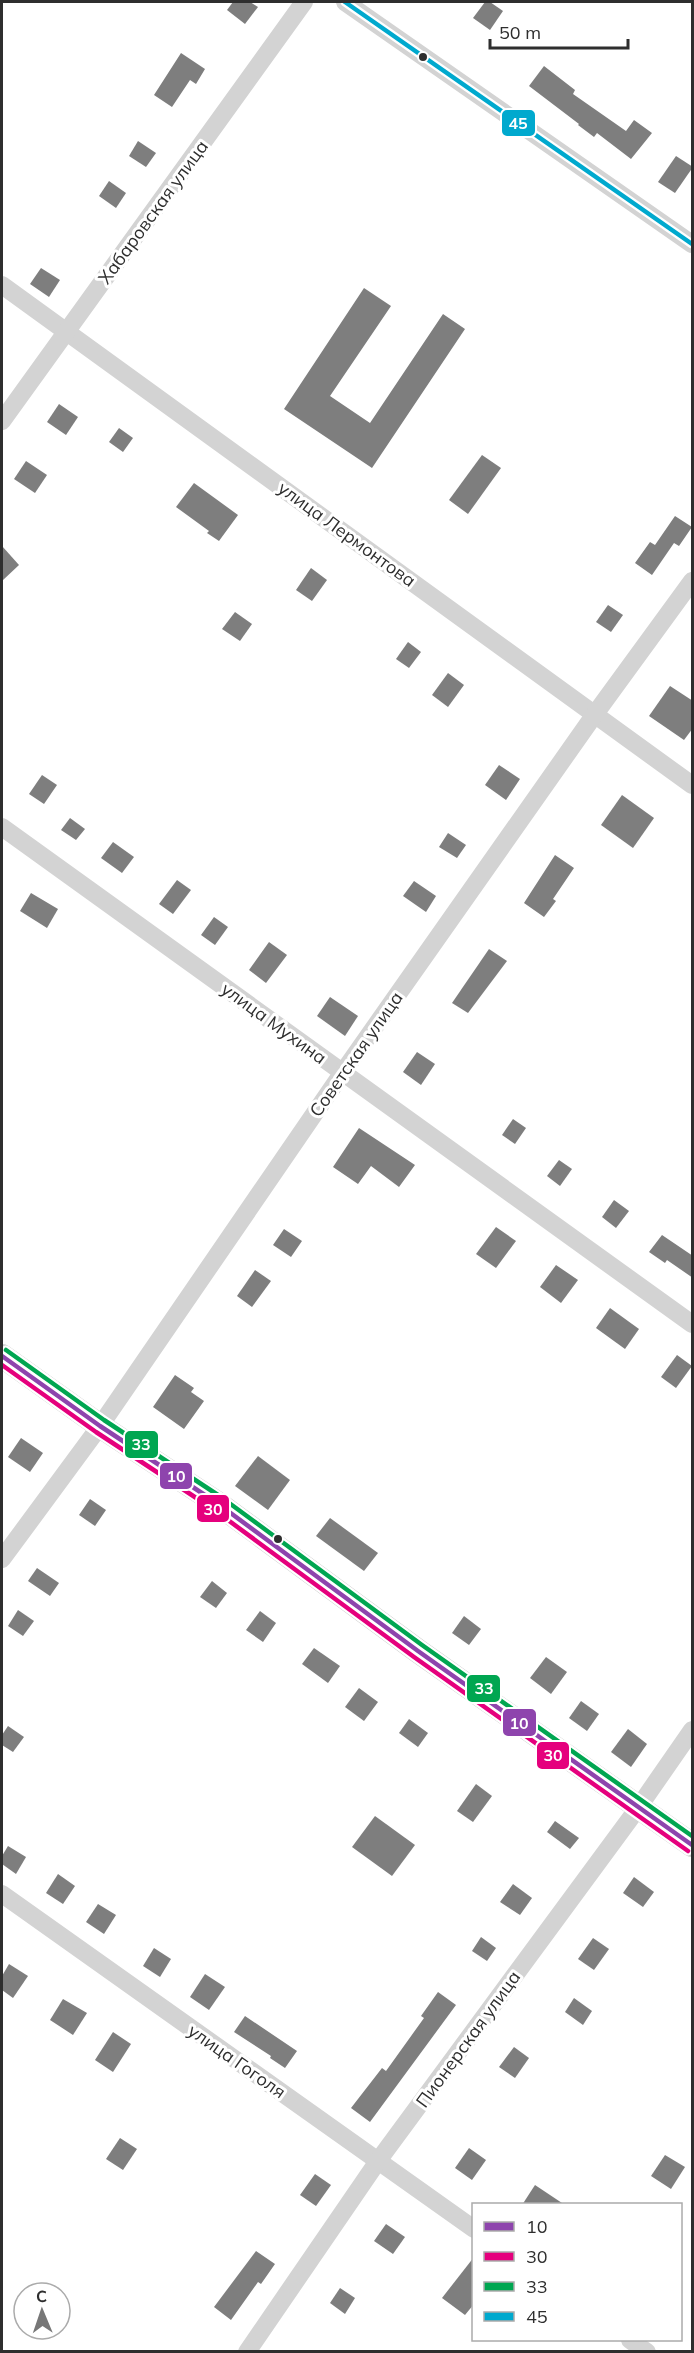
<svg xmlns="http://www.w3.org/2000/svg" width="694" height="2353" font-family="Mulish,sans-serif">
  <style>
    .building { fill: #7e7e7e }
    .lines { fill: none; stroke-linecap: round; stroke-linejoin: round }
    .minor { stroke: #d3d3d3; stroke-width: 18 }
    .secondary { stroke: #ccc; stroke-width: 24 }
    .bus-1-casing { stroke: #fff; stroke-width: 9 }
    .bus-2-casing { stroke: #fff; stroke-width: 9 }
    .bus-3-casing { stroke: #fff; stroke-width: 9 }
    .bus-4-casing { stroke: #fff; stroke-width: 9 }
    .bus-1 { stroke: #8e44ad; stroke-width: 4.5 }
    .bus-2 { stroke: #e5007d; stroke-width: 4.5 }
    .bus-3 { stroke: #00a651; stroke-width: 4.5 }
    .bus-4 { stroke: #00a9ce; stroke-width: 4.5 }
    .bus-dot { fill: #2e2e2e; stroke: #fff; stroke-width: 2 }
    .labels { text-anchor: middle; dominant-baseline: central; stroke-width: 6; stroke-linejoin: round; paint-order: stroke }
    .street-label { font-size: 18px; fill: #2e2e2e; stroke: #fff }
    .line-badge { stroke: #fff; stroke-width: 2 }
    .badge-label { font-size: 16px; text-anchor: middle; font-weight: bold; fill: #fff }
  </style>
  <rect width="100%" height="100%" fill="#fff"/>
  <g class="building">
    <polygon points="233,2 250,2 258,7 245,24 227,10"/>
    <polygon points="485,2 490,2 503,11 490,30 473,18"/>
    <polygon points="181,53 205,69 196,84 190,80 172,107 154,95"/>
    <polygon points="544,66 575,90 573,94 626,131 634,120 652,133 631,159 597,133 594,137 578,125 579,124 529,86"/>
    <polygon points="138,141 156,153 146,167 129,156"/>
    <polygon points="676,156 693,167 675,193 658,182"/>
    <polygon points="109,181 126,193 116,208 99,196"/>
    <polygon points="41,268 60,280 49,297 30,284"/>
    <polygon points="364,288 391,306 330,396 370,423 443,314 465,329 372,468 284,409"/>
    <polygon points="59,404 78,417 66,435 47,422"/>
    <polygon points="119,428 133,438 123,452 109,442"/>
    <polygon points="482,455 501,468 468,514 449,500"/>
    <polygon points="26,461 47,475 35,493 14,479"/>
    <polygon points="194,483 238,515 219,541 207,533 209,531 176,507"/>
    <polygon points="675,516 692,527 679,546 674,543 652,575 635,563 650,542 655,545"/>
    <polygon points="2,546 19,565 2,581"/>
    <polygon points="311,568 327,580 312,601 296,590"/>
    <polygon points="608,605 623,615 611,632 596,622"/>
    <polygon points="235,612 252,624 240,641 222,629"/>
    <polygon points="408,642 421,652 409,668 396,659"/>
    <polygon points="448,673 464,685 448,707 432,695"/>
    <polygon points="670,686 693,701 693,728 684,740 649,716"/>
    <polygon points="499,765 520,779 506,800 485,785"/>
    <polygon points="42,775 57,785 44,804 29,794"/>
    <polygon points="622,795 654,818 633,848 601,825"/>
    <polygon points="70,818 85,829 76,840 61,830"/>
    <polygon points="448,833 466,845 457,858 439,847"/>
    <polygon points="113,842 134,857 122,873 101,858"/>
    <polygon points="555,855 574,868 553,899 556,901 544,917 524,903"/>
    <polygon points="177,880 191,890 173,914 159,904"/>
    <polygon points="414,881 436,896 426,912 403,896"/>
    <polygon points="31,893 58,909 47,928 20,911"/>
    <polygon points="214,917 228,927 215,945 201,935"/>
    <polygon points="269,942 287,955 266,983 249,970"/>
    <polygon points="489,949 507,961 468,1013 452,1003"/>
    <polygon points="330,997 358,1016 345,1036 317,1016"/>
    <polygon points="417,1052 435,1064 421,1085 403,1072"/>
    <polygon points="513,1119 526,1128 515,1144 502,1135"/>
    <polygon points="359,1128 415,1165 399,1187 371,1166 358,1184 333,1167"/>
    <polygon points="559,1160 572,1169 560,1186 547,1176"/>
    <polygon points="614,1200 629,1211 616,1228 602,1217"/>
    <polygon points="496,1227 516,1241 496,1268 476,1254"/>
    <polygon points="284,1229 302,1241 291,1257 273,1245"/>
    <polygon points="662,1235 693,1256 693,1278 667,1260 665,1263 649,1252"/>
    <polygon points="556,1265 578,1280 561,1303 540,1287"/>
    <polygon points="255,1270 271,1281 252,1307 237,1296"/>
    <polygon points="610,1308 639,1329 625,1349 596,1328"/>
    <polygon points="677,1355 692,1366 676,1388 661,1377"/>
    <polygon points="175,1375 194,1388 191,1392 204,1401 184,1429 153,1407"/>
    <polygon points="21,1438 43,1453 30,1472 8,1457"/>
    <polygon points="258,1456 290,1480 268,1510 235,1486"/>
    <polygon points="90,1499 106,1510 95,1526 79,1515"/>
    <polygon points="330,1518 378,1553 364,1571 316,1536"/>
    <polygon points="37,1568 59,1583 50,1596 28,1581"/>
    <polygon points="212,1581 227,1593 216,1608 200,1597"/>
    <polygon points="18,1610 34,1621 23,1636 8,1626"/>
    <polygon points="260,1611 276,1623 263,1642 246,1630"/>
    <polygon points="464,1616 481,1629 469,1645 452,1633"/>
    <polygon points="314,1648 340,1666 328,1683 302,1664"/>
    <polygon points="546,1657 567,1672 551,1694 530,1678"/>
    <polygon points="359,1688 378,1702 364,1721 345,1707"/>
    <polygon points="581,1701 599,1714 587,1731 569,1718"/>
    <polygon points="409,1719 428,1733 418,1747 399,1733"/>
    <polygon points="8,1726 24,1737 13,1752 2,1745 2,1735"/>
    <polygon points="628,1729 647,1744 631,1767 611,1752"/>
    <polygon points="476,1784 492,1796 473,1822 457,1811"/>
    <polygon points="375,1816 415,1845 392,1876 352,1847"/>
    <polygon points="555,1821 579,1838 570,1849 547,1832"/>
    <polygon points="8,1846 26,1857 16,1874 2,1864 2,1856"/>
    <polygon points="58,1874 75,1886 63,1904 46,1893"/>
    <polygon points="634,1877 654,1892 643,1907 623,1893"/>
    <polygon points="513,1884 532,1898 520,1915 500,1902"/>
    <polygon points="98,1904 116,1915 104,1934 86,1922"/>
    <polygon points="481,1937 496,1948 487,1961 472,1951"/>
    <polygon points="593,1938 609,1949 594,1970 578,1959"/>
    <polygon points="154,1948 171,1959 160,1977 143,1966"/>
    <polygon points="9,1964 28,1976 13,1998 2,1990 2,1976"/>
    <polygon points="205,1974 225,1987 209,2010 190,1997"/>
    <polygon points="438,1992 456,2005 370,2122 351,2108 382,2068 386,2071 424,2018 421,2016"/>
    <polygon points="574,1998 592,2011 583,2025 565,2012"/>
    <polygon points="63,1999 87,2013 73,2035 50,2020"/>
    <polygon points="245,2016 297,2051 285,2068 270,2058 271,2056 234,2032"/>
    <polygon points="113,2032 131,2044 113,2072 95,2060"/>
    <polygon points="514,2047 529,2058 515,2078 499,2067"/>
    <polygon points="120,2138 137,2149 123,2170 106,2159"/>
    <polygon points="469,2148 486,2160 472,2180 455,2168"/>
    <polygon points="665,2155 685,2167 671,2189 651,2176"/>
    <polygon points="315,2174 331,2185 316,2206 300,2195"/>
    <polygon points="535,2185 565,2205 522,2205"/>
    <polygon points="386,2224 405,2237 393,2254 374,2241"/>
    <polygon points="256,2251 275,2264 261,2284 258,2282 231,2320 214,2307"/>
    <polygon points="474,2257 474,2304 465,2315 442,2298"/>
    <polygon points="340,2288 355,2298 345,2314 330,2303"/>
  </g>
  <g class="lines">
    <g class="minor">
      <polyline points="345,2 692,244"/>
      <polyline points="2,285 692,785"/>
      <polyline points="2,421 304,2"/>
      <polyline points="2,827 692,1324"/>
      <polyline points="2,1559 100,1426 343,1072 595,714 692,581"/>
      <polyline points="2,1894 474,2229"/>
      <polyline points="630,2340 647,2352"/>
      <polyline points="247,2352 378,2161 638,1808 692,1730"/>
    </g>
    <polyline class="secondary" points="2,1356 100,1426 217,1503 418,1651 692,1845"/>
    <defs>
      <polyline id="bus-1" points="2,1356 100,1426 217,1503 418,1651 692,1845"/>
      <polyline id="bus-2" points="2,1365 96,1432 213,1509 414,1657 688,1851"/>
      <polyline id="bus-3" points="6,1350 104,1420 221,1497 422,1645 692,1836"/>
      <polyline id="bus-4" points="345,2 692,244"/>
    </defs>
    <use href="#bus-1" class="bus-1-casing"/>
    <use href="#bus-2" class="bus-2-casing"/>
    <use href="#bus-3" class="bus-3-casing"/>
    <use href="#bus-4" class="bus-4-casing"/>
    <use href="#bus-1" class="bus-1"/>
    <use href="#bus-2" class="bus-2"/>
    <use href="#bus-3" class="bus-3"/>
    <use href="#bus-4" class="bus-4"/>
  </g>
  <g class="bus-dot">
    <circle cx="423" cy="57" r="5"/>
    <circle cx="278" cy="1539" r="5"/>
  </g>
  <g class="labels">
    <g class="street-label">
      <text transform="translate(153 212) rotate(-54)">Хабаровская улица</text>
      <text transform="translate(347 534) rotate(36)">улица Лермонтова</text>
      <text transform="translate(274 1023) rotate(36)">улица Мухина</text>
      <text transform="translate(356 1054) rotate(-55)">Советская улица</text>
      <text transform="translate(468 2039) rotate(-54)">Пионерская улица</text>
      <text transform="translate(237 2061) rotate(35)">улица Гоголя</text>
    </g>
  </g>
  <g class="line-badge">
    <rect x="501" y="109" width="35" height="28" rx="6" fill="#00a9ce"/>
    <rect x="124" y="1430" width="35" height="29" rx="6" fill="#00a651"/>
    <rect x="159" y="1462" width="34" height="28" rx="6" fill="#8e44ad"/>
    <rect x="196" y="1494" width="34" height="29" rx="6" fill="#e5007d"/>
    <rect x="466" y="1674" width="35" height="29" rx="6" fill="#00a651"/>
    <rect x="502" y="1708" width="35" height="29" rx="6" fill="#8e44ad"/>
    <rect x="536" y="1741" width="34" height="29" rx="6" fill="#e5007d"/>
  </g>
  <g class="badge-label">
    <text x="518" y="129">45</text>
    <text x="141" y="1450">33</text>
    <text x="176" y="1482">10</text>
    <text x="213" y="1515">30</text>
    <text x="484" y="1694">33</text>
    <text x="519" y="1729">10</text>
    <text x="553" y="1761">30</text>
  </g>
  <rect width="694" height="2353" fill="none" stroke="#2e2e2e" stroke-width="6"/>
  <rect x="472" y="2203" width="210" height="138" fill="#ffffff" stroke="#ababab" stroke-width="1.5"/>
  <rect x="484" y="2222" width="30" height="9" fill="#8e44ad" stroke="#ababab" stroke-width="1.5"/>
  <text x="526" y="2233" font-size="18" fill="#2e2e2e">10</text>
  <rect x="484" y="2252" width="30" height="9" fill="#e5007d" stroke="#ababab" stroke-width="1.5"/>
  <text x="526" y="2263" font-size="18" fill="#2e2e2e">30</text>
  <rect x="484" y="2282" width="30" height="9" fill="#00a651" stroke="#ababab" stroke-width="1.5"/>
  <text x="526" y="2293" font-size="18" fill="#2e2e2e">33</text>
  <rect x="484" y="2312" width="30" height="9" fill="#00a9ce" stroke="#ababab" stroke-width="1.5"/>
  <text x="526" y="2323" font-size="18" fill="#2e2e2e">45</text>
  <g transform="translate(42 2311) rotate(358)"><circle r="28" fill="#ffffff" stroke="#ababab" stroke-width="1.5"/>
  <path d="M0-4.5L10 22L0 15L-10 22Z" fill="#777777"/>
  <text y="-9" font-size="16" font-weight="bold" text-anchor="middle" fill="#2e2e2e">С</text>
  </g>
  <path d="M490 39v9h138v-9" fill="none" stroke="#2e2e2e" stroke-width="3"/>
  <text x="499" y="39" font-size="18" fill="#2e2e2e" stroke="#ffffff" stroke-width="4.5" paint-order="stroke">50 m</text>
</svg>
